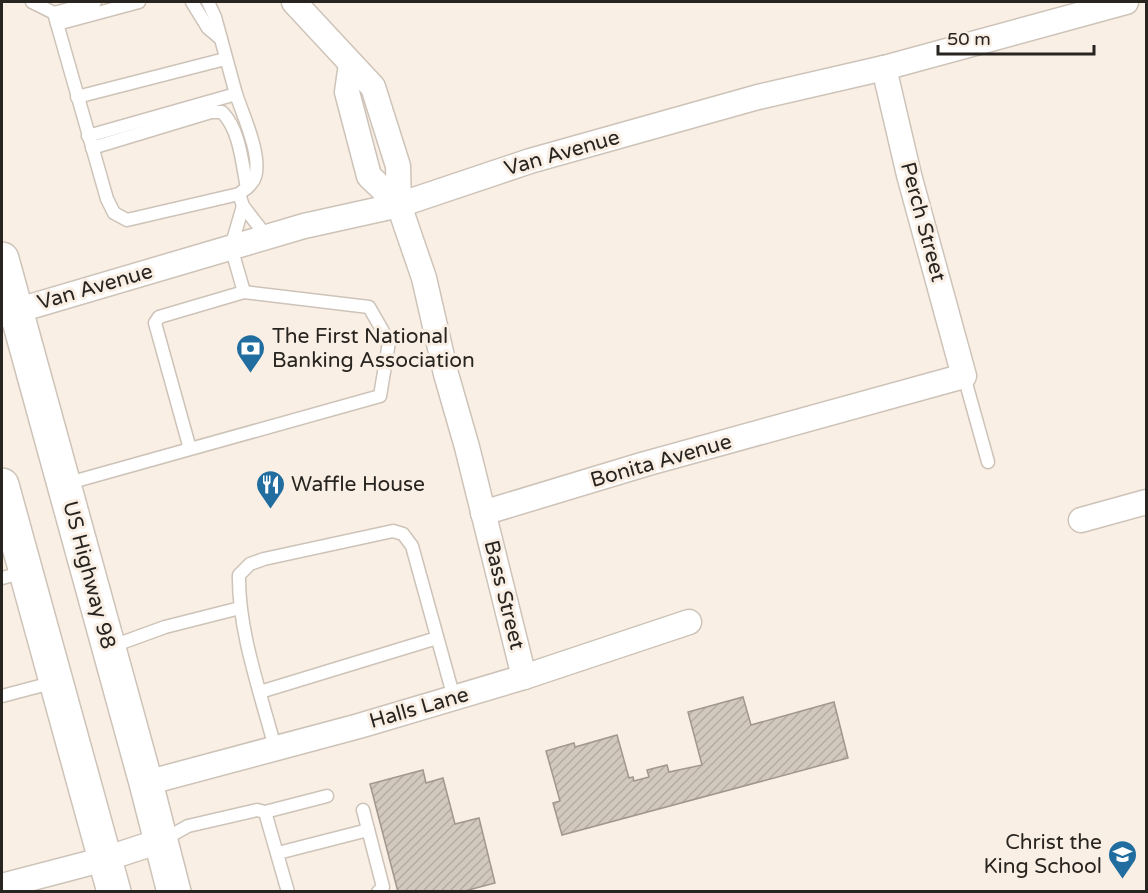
<svg xmlns="http://www.w3.org/2000/svg" width="1148" height="893" font-family="'Varela Round',sans-serif">
  <style>
    .building { fill: url(#building-hatch); stroke: #a1978d; stroke-width: 1.5 }
    .lines { fill: none; stroke-linecap: round; stroke-linejoin: round }
    .service-casing { stroke: #cdc3b8; stroke-width: 15 }
    .minor-casing { stroke: #cdc3b8; stroke-width: 27 }
    .primary-casing { stroke: #cdc3b8; stroke-width: 36 }
    .service { stroke: #fff; stroke-width: 12 }
    .minor { stroke: #fff; stroke-width: 24 }
    .primary { stroke: #fff; stroke-width: 33 }
    .labels { text-anchor: middle; dominant-baseline: central; stroke-width: 6; stroke-linejoin: round; paint-order: stroke }
    .street-label { font-size: 21px; fill: #282420; stroke: #faefe4 }
    .poi-label { font-size: 21px; fill: #282420; stroke: #faefe4; text-anchor: start }
  </style>
  <defs>
    <pattern id="building-hatch" width="6" height="6" patternUnits="userSpaceOnUse" patternTransform="scale(1.5)"><rect width="6" height="6" fill="#d2c8be"/><path d="M-1 1l2-2M0 6l6-6M5 7l2-2" fill="none" stroke="#b4aca3"/></pattern>
  </defs>
  <rect width="100%" height="100%" fill="#faefe4"/>
  <g class="building">
    <polygon points="743,697 751,725 834,702 848,758 562,835 553,803 560,801 546,751 574,743 575,747 617,735 629,778 633,777 634,781 649,777 647,770 667,765 669,772 702,765 688,712"/>
    <polygon points="423,770 426,783 443,778 455,824 479,818 495,883 461,892 398,892 370,784"/>
  </g>
  <g class="lines">
    <defs>
      <g id="service">
        <polyline points="32,2 54,13 107,199 114,213 127,220 239,194 243,206 267,237"/>
        <polyline points="192,2 208,28 221,39"/>
        <polyline points="208,2 215,17 236,94"/>
        <polyline points="54,13 95,2"/>
        <polyline points="57,24 139,2"/>
        <polyline points="77,97 225,59"/>
        <path d="M88 136 236 94C243 115 262 156 255 177 253 184 245 189 239 194"/>
        <path d="M92 148 211 112H222C240 130 242 163 247 188"/>
        <polyline points="243,206 231,247 244,292"/>
        <polyline points="964,376 988,462"/>
        <polyline points="65,484 380,396 389,342 369,307 244,292 159,317 155,323 190,449"/>
        <polyline points="2,578 25,572"/>
        <polyline points="110,647 165,627 240,608"/>
        <polyline points="260,692 437,638"/>
        <polyline points="2,696 55,682"/>
        <path d="M275 748C261 694 238 631 239 575L250 564 264 559 393 531 403 534 412 546 454 698"/>
        <polyline points="363,810 383,887 378,892"/>
        <polyline points="265,812 327,796"/>
        <polyline points="161,841 188,826 257,810 265,812 288,892"/>
        <polyline points="278,853 368,830"/>
      </g>
      <g id="minor">
        <polyline points="294,2 373,87 398,166 399,205 424,278 446,374 467,447 524,677"/>
        <polyline points="351,64 347,92 369,176 399,205"/>
        <polyline points="2,315 304,226 399,205 530,161 758,97 884,68 1126,2"/>
        <polyline points="483,513 645,464 964,376 909,175 884,68"/>
        <polyline points="1081,520 1146,502"/>
        <polyline points="146,783 359,726 524,677 689,622"/>
        <polyline points="2,886 105,859 160,841"/>
      </g>
      <g id="primary">
        <polyline points="2,259 146,783 174,892"/>
        <polyline points="2,485 114,892"/>
      </g>
    </defs>
    <use href="#service" class="service-casing"/>
    <use href="#minor" class="minor-casing"/>
    <use href="#primary" class="primary-casing"/>
    <use href="#service" class="service"/>
    <use href="#minor" class="minor"/>
    <use href="#primary" class="primary"/>
  </g>
  <defs>
    <symbol id="bank-pin" viewBox="-11 -11 22 30"><path d="M0 17L-7.5 6A9.5 9.5 0 1 1 7.5 6Z" fill="#216da0" stroke="#faefe4"/><path d="M-6-4H6V4H-6ZM0-2.3a2.3 2.3 0 1 0 0 4.6a2.3 2.3 0 1 0 0-4.6Z" fill="#fff"/></symbol>
    <symbol id="restaurant-pin" viewBox="-11 -11 22 30"><path d="M0 17L-7.5 6A9.5 9.5 0 1 1 7.5 6Z" fill="#216da0" stroke="#faefe4"/><path d="M-5-6h1v4h1v-4h1v4h1v-4h1v5L-1.5 .5V6h-2V.5L-5-1ZM5-6V6H3V1.5H1.5Q1.5-4 5-6Z" fill="#fff"/></symbol>
    <symbol id="school-pin" viewBox="-11 -11 22 30"><path d="M0 17L-7.5 6A9.5 9.5 0 1 1 7.5 6Z" fill="#216da0" stroke="#faefe4"/><path d="M0-5L7-2L0 1L-7-2ZM-4 1L0 2.5L4 1V4Q0 6-4 4Z" fill="#fff"/></symbol>
  </defs>
  <g fill-rule="evenodd">
    <use href="#bank-pin" x="234" y="332" width="33" height="45"/>
    <use href="#restaurant-pin" x="254" y="468" width="33" height="45"/>
    <use href="#school-pin" x="1106" y="838" width="33" height="45"/>
  </g>
  <g class="labels">
    <g class="street-label">
      <text transform="translate(562 153) rotate(-16)">Van Avenue</text>
      <text transform="translate(923 222) rotate(75)">Perch Street</text>
      <text transform="translate(95 287) rotate(-16)">Van Avenue</text>
      <text transform="translate(661 461) rotate(-16)">Bonita Avenue</text>
      <text transform="translate(89 575) rotate(75)">US Highway 98</text>
      <text transform="translate(504 595) rotate(76)">Bass Street</text>
      <text transform="translate(419 708) rotate(-16)">Halls Lane</text>
    </g>
    <g class="poi-label">
      <text x="272" y="336">The First National<tspan x="272" dy="24">Banking Association</tspan></text>
      <text x="291" y="484">Waffle House</text>
      <text x="1102" y="842" text-anchor="end">Christ the<tspan x="1102" dy="24">King School</tspan></text>
    </g>
  </g>
  <rect width="1148" height="893" fill="none" stroke="#282420" stroke-width="6"/>
  <path d="M938 45v9h156v-9" fill="none" stroke="#282420" stroke-width="3"/>
  <text x="947" y="45" font-size="18" fill="#282420" stroke="#faefe4" stroke-width="4.5" paint-order="stroke">50 m</text>
</svg>
